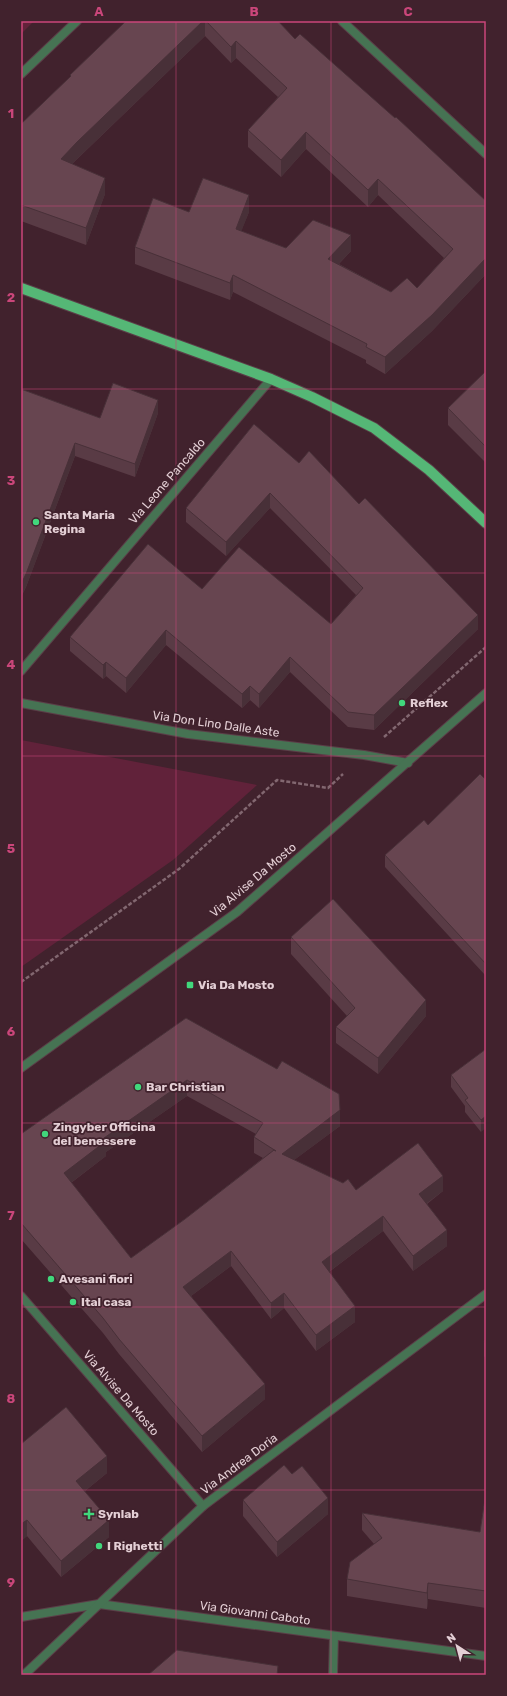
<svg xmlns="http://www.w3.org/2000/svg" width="507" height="1696" font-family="Rubik,sans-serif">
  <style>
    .green { fill: #61223a }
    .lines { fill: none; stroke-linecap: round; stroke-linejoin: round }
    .service-casing { stroke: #5b3e48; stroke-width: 10 }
    .minor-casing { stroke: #5b3e48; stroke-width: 10 }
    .primary-casing { stroke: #5b3e48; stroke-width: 12 }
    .path { stroke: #826770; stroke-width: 2.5; stroke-dasharray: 4 2; stroke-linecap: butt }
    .service { stroke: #467353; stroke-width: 8 }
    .minor { stroke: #467353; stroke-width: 8 }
    .primary { stroke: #55b776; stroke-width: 10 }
    .wall { fill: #593b45; fill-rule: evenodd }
    .shaded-wall { fill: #483038 }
    .building { fill: #674550; stroke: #483038; fill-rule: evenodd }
    .grid { fill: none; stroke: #ca467a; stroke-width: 1; stroke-opacity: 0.55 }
    .poi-dot { fill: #41d77c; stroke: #41222d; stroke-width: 1.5 }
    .labels { text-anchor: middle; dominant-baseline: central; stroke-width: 3.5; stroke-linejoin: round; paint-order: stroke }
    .street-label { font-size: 12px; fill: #e4cfd5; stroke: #41222d }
    .poi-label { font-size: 12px; font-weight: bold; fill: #e4cfd5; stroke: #41222d; text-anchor: start }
    .neatline { fill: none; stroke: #ca467a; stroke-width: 1.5 }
    .grid-label { font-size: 13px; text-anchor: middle; font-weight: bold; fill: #ca467a }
  </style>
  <rect width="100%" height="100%" fill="#41222d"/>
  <g class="green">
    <polygon points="21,21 34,21 21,34"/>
    <polygon points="21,740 257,785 173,860 21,967"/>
  </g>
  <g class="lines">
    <defs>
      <polyline id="service" points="21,671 271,379"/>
      <g id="minor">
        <polyline points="342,21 486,154"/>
        <polyline points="21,74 77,21"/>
        <polyline points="21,703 188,734 364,755 408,763"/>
        <polyline points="21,1068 237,912 486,693"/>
        <polyline points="21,1296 203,1506"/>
        <polyline points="21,1617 99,1604 486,1656"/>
        <polyline points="24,1675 203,1506 486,1294"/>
        <polyline points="333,1675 334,1636"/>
      </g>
      <polyline id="primary" points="21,288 271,379 312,397 374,428 429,470 486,523"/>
    </defs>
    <use href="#service" class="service-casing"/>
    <use href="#minor" class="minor-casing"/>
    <use href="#primary" class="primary-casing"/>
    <g class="path">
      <polyline points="384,737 486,647"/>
      <polyline points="21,982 179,869 277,780 328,788 343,774"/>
    </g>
    <use href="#service" class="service"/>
    <use href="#minor" class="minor"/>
    <use href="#primary" class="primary"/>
  </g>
  <g class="wall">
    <polygon points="126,21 278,21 295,39 486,201 486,274 432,331 385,374 366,363 366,360 233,292 230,300 135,264 135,247 189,212 249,212 241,231 286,248 351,251 339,264 391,292 417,288 444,258 378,195 368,207 306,149 281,177 248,147 248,130 278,97 236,58 231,63 205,36 72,164 105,194 86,245 21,221 21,124 70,77 70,75"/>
    <polygon points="486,371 486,463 448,425 448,408"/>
    <polygon points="21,389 100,418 158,413 135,477 75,456 26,587 21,597"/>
    <polygon points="299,463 359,504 478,629 374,730 348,727 290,672 259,708 250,700 242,708 166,645 126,693 106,676 103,679 70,651 70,637 202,589 331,624 356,595 270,508 226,556 186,522 186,508"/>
    <polygon points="486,780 486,976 385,867 385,855 428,825"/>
    <polygon points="291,937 426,1016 378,1074 336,1043 336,1027 347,1016 291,954"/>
    <path d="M186 1018 340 1126 294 1160 356 1190 443 1191 427 1204 447 1246 413 1271 383 1231 329 1272 355 1322 316 1351 284 1308 271 1319 231 1266 191 1296 265 1399 202 1452 119 1354 103 1333 21 1239V1134ZM187 1096 256 1134 254 1137V1153L263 1158 185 1219 131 1258 71 1183 106 1156V1152Z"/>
    <polygon points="486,1049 481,1132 465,1112 465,1106 451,1087 451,1075"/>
    <polygon points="486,1339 486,1359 484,1356 484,1341"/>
    <polygon points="21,1444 107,1473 85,1491 109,1537 61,1577 27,1536 21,1541"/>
    <polygon points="292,1474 328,1514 277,1557 243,1516 243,1500"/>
    <polygon points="486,1492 486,1608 428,1599 427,1609 347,1596 347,1579 374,1544 362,1530 362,1513 480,1532"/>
  </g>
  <g class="shaded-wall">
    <polygon points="203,21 205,21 205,36 77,159 61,176 61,159 77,142"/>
    <polygon points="236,41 236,58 231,63 231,47"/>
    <polygon points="306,132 306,149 281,177 281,160"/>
    <polygon points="105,178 105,194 86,245 86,228"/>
    <polygon points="378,179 378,195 368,207 368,190"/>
    <polygon points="249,195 249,212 236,245 236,229"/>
    <polygon points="351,235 351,251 328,275 328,259"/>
    <polygon points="486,258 486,274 432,331 385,374 385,357"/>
    <polygon points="233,275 233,292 230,300 230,283"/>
    <polygon points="158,400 158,413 135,477 135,464"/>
    <polygon points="75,443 75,456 26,587 21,597 21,584"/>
    <polygon points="270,493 270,508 226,556 226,542"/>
    <polygon points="478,615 478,629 374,730 374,715"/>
    <polygon points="166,630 166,645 126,693 126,678"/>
    <polygon points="290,657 290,672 259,708 259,694"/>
    <polygon points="106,662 106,676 103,679 103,665"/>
    <polygon points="250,686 250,700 242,708 242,694"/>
    <polygon points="426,1000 426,1016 378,1074 378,1058"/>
    <polygon points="187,1080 187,1096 106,1152 106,1156 64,1188 64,1173 104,1138"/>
    <polygon points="340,1110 340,1126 282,1169 282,1154"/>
    <polygon points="486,1116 486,1128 481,1132 481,1120"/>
    <polygon points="443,1176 443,1191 419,1209 419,1194"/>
    <polygon points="383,1216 383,1231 322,1277 322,1262"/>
    <polygon points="447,1230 447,1246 413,1271 413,1256"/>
    <polygon points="231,1251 231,1266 183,1302 183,1287"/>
    <polygon points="284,1293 284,1308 271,1319 271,1303"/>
    <polygon points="355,1306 355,1322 316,1351 316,1335"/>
    <polygon points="265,1384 265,1399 202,1452 202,1436"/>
    <polygon points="107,1456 107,1473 76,1498 76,1481"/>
    <polygon points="328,1498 328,1514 277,1557 277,1542"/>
    <polygon points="27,1520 27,1536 21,1541 21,1524"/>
    <polygon points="109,1520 109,1537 61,1577 61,1561"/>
    <polygon points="428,1583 428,1599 427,1609 427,1593"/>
  </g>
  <g class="building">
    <polygon points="126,21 203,21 77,142 61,159 105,178 86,228 21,205 21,124 71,76 70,75"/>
    <polygon points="206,21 278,21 295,39 300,34 395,118 396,117 486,201 486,258 432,315 385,357 366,347 367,344 233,275 230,283 135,247 153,198 189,212 203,178 249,195 236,229 286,248 313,220 351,235 328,259 391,292 407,278 417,288 453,249 378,179 368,190 306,132 281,160 248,130 287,88 236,41 231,47"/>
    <polygon points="486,371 486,447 448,408"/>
    <polygon points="113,383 158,400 135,464 75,443 26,574 21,584 21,389 100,418"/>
    <polygon points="254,424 299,463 309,451 359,504 365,498 478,615 374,715 348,712 290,657 259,694 250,686 242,694 166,630 126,678 106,662 103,665 70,637 148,544 202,589 239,547 331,624 363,588 270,493 226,542 186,508"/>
    <polygon points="480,774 486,780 486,964 385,855 424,820 428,825"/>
    <polygon points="333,899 426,1000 378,1058 336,1027 355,1008 291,937"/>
    <path d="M186 1018 277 1069 282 1061 339 1094 340 1110 282 1154 343 1183 348 1179 356 1190 418 1143 443 1176 419 1194 447 1230 413 1256 383 1216 322 1262 355 1306 316 1335 284 1293 271 1303 231 1251 183 1287 265 1384 202 1436 119 1339 103 1318 21 1223V1134ZM187 1080 263 1123 254 1137 276 1151 274 1150 185 1219 131 1258 64 1173 106 1141 104 1138Z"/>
    <polygon points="486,1049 486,1116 481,1120 465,1100 468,1098 451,1075"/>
    <polygon points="486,1339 486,1344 484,1341"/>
    <polygon points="66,1407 107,1456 76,1481 109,1520 61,1561 27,1520 21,1524 21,1444"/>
    <polygon points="284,1465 292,1474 302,1466 328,1498 277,1542 243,1500"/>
    <polygon points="486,1492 486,1591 428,1583 427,1593 347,1579 350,1562 382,1538 362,1513 480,1532"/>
    <polygon points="177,1650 278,1666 277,1675 148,1675"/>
  </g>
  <path class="grid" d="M176 21V1675M331 21V1675M21 206H486M21 389H486M21 573H486M21 756H486M21 940H486M21 1123H486M21 1307H486M21 1490H486"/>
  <g class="poi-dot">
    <circle cx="36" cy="522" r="4"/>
    <circle cx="402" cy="703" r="4"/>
    <rect x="186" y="981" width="8" height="8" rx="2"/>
    <circle cx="138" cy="1087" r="4"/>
    <circle cx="45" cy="1134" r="4"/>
    <circle cx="51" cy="1279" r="4"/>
    <circle cx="73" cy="1302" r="4"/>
    <path d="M87 1508h4v4h4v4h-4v4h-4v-4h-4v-4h4z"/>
    <circle cx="99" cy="1546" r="4"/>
  </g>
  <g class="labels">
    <g class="street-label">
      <text transform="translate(167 481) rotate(-49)">Via Leone Pancaldo</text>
      <text transform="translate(216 724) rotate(8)">Via Don Lino Dalle Aste</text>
      <text transform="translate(253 880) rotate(-40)">Via Alvise Da Mosto</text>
      <text transform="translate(121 1393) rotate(49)">Via Alvise Da Mosto</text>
      <text transform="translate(239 1464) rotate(-37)">Via Andrea Doria</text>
      <text transform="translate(255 1613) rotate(8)">Via Giovanni Caboto</text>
    </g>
    <g class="poi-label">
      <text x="44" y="515">Santa Maria<tspan x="44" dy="14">Regina</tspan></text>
      <text x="410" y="703">Reflex</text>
      <text x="198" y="985">Via Da Mosto</text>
      <text x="146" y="1087">Bar Christian</text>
      <text x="53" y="1127">Zingyber Officina<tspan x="53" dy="14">del benessere</tspan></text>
      <text x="59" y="1279">Avesani fiori</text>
      <text x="81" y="1302">Ital casa</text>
      <text x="98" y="1514">Synlab</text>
      <text x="107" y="1546">I Righetti</text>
    </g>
  </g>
  <rect width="507" height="1696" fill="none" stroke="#41222d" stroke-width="44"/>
  <g transform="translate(457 1646) rotate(324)" stroke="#41222d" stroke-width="3" paint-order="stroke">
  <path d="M0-3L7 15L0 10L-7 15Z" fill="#e4cfd5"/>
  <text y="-6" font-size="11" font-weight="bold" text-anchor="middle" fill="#e4cfd5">N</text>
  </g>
  <rect x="22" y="22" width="463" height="1652" class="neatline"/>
  <g class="grid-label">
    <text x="99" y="16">A</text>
    <text x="254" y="16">B</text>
    <text x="408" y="16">C</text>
    <text x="11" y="118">1</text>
    <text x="11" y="302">2</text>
    <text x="11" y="485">3</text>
    <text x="11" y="669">4</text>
    <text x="11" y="853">5</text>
    <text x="11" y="1036">6</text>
    <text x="11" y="1220">7</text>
    <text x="11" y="1403">8</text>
    <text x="11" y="1587">9</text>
  </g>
</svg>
